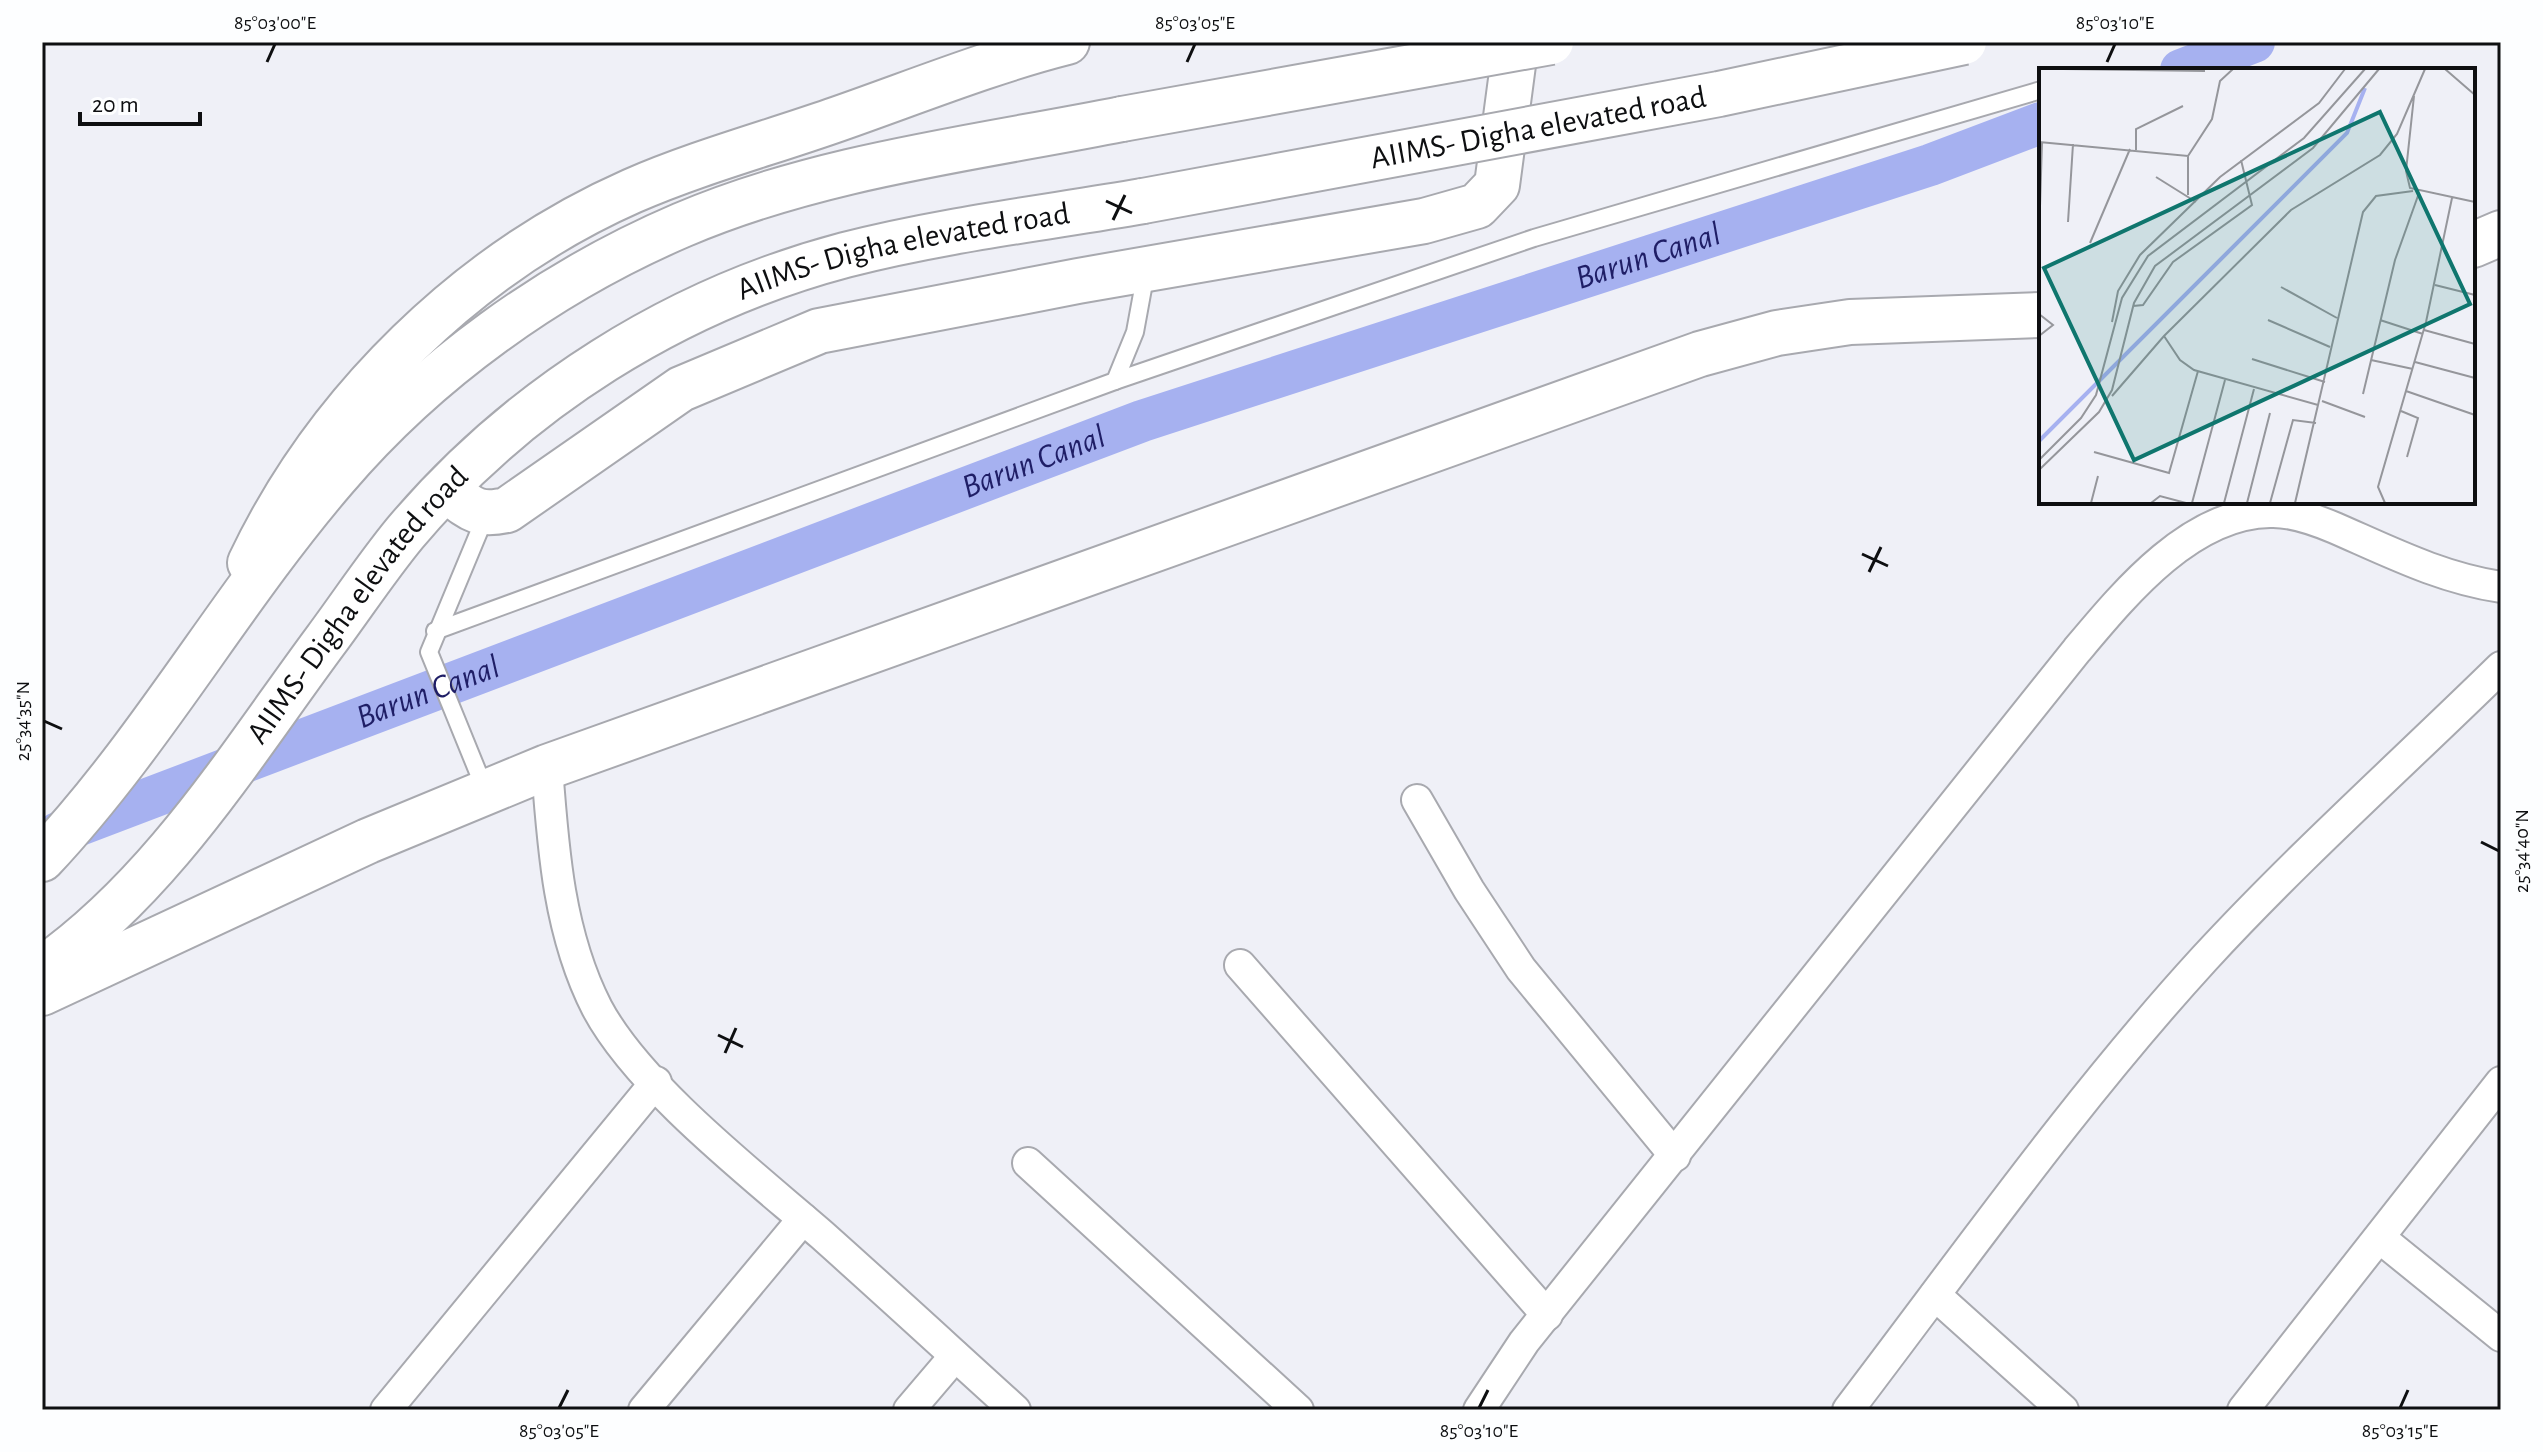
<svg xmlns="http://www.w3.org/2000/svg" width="2543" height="1452" font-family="'Alegreya Sans',sans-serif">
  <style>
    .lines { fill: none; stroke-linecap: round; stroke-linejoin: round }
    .canal { stroke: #a6b1f0; stroke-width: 42 }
    .lane-casing { stroke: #a8a9af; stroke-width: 20 }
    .street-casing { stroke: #a8a9af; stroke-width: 34 }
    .secondary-casing { stroke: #a8a9af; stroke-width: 48 }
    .primary-casing { stroke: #a8a9af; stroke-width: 48 }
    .highway-casing { stroke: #a8a9af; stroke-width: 48 }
    .lane { stroke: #fff; stroke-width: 16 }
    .street { stroke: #fff; stroke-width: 30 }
    .secondary { stroke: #fff; stroke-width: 44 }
    .primary { stroke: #fff; stroke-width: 44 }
    .highway { stroke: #fff; stroke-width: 44 }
    .highway-bridge-casing { stroke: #a8a9af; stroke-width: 48; stroke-linecap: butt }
    .highway-bridge { stroke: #fff; stroke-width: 44 }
    .ticks { fill: none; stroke: #0e0f11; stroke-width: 3 }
    .labels { text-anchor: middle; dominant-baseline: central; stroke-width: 8; stroke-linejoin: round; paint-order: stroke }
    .street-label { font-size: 32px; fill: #0e0f11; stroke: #fdfeff }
    .water-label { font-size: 34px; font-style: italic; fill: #1f1e66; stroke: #fdfeff }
    .inset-river { fill: none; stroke: #a6b1f0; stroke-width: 4 }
    .inset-road { fill: none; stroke: #95969b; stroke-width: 2 }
    .view { fill: #0f766e; fill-opacity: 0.15; stroke: #0f766e; stroke-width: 4 }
    .inset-edge { fill: none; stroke: #0e0f11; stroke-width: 4 }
    .neatline { fill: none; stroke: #0e0f11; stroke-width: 3 }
    .ticks-label { font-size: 20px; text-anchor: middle; fill: #0e0f11 }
  </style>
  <rect width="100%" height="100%" fill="#eff0f7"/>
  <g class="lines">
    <g class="canal">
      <polyline points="2181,70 2254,42"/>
      <path id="s1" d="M58 833 1142 421 1930 165 2041 123"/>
    </g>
    <defs>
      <g id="lane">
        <polyline points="1115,381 1534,238 2041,90"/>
        <polyline points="435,631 1115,381 1135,332 1146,272"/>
        <polyline points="486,792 429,652 486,515"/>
      </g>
      <g id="street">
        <path d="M547 767C553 849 559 934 597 1008 639 1087 754 1176 822 1235 887 1293 951 1352 1015 1410"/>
        <polyline points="1417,800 1469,890 1521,969 1675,1156"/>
        <polyline points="1240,965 1547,1315"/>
        <polyline points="1028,1163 1298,1410"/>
        <polyline points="2380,1238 2501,1336"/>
        <polyline points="1935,1295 2063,1410"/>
        <polyline points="386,1410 656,1082"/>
        <polyline points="644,1410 803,1219"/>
        <polyline points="909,1410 955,1356"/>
        <path d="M1479 1410 1524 1342 2077 650C2124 594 2190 513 2270 512 2291 511 2316 520 2335 528 2390 552 2441 578 2501 587"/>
        <path d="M1848 1410C1964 1258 2075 1100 2204 959 2298 857 2402 764 2501 667"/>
        <polyline points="2243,1410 2501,1082"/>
      </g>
      <g id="secondary">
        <path d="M446 489C470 508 476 517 507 510L681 389 819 331 1078 281 1424 221 1477 206 1497 185 1516 42"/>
        <path d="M250 563C327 401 469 263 632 191 696 163 766 144 832 121 910 94 988 62 1067 42"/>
      </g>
      <g id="primary">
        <polyline points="2473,245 2501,233"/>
        <polyline points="42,993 368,841 547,767 1700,354 1777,333 1850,322 2041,315"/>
      </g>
      <g id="highway">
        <path d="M42 859C152 742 230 600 335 478 427 370 551 281 682 225 820 166 976 148 1122 119"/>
        <path id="s2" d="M42 969C162 885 240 756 326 640 352 605 377 567 405 533 519 398 675 300 845 255 942 230 1044 218 1143 201"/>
      </g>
    </defs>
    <use href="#lane" class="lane-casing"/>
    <use href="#street" class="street-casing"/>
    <use href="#secondary" class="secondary-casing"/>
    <use href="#primary" class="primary-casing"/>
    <use href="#highway" class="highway-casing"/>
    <use href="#lane" class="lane"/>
    <use href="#street" class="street"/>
    <use href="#secondary" class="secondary"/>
    <use href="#primary" class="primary"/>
    <use href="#highway" class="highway"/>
    <defs>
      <g id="highway-bridge">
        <polyline points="1122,119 1551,42"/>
        <path id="s3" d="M1143 201 1719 94 1964 42"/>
      </g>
    </defs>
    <use href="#highway-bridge" class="highway-bridge-casing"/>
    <use href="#highway-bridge" class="highway-bridge"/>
  </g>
  <path class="ticks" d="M267 62 275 44M1187 62 1195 44M2107 62 2115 44M1106 201 1132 213M1113 220 1125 195M1862 554 1888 566M1869 572 1881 547M44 721 62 729M2481 842 2499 851M718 1035 743 1047M725 1053 736 1028M559 1408 568 1390M1479 1408 1488 1390M2400 1408 2408 1390"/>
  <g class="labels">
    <g class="street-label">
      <text stroke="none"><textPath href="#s3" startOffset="402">AIIMS- Digha elevated road</textPath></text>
      <text stroke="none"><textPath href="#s2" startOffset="1156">AIIMS- Digha elevated road</textPath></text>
      <text stroke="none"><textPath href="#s2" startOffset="484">AIIMS- Digha elevated road</textPath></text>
    </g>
    <g class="water-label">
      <text stroke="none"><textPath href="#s1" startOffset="1692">Barun Canal</textPath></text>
      <text stroke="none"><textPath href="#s1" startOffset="1044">Barun Canal</textPath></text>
      <text stroke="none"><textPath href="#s1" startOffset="396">Barun Canal</textPath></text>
    </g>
  </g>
  <g transform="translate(2039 68)">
    <rect width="436" height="436" fill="#eff0f7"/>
    <path class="inset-river" d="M0 373 308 65 326 20"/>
    <path class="inset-road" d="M24 1 166 3M406 1 436 27M375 28 367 103 371 120 436 134M0 74 149 88 173 51 181 13 194 1M97 82V61L144 38M149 88V127M117 109 157 134M29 154 34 76M0 171 3 74M51 175 91 81M396 217 436 227M242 219 298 250M94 238 104 237 134 194 213 137 202 92M0 246 14 257 0 268M229 252 291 279M341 252 384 266M73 254 79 223 101 187 181 109 280 35 306 1M385 262 436 276M125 268 141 292 155 302 279 337 324 144 337 128 374 123M213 291 286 314M332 292 374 301M376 294 436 310M367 323 436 347M324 326 356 192 380 125M73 328 125 268 252 142 341 87 358 66 386 1M283 333 326 349M362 343 379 350 368 389M55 384 130 405 159 303M0 392 42 350 57 327 83 230 109 188 265 70 326 1M0 402 60 344 73 322 95 235 116 198 274 80 340 1M52 435 59 408M112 435 121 428 147 435M153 435 186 312M185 435 215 321M208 435 231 345M231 435 254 352 277 355M256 435 279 337M346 435 339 419 387 254 413 130"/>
    <path class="view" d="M341 44 431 236 95 392 5 200Z"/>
    <rect width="436" height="436" class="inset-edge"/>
  </g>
  <rect width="2543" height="1452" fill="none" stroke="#fdfeff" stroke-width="88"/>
  <path d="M80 112v12h120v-12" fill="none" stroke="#0e0f11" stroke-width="4"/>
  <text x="92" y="112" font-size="24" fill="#0e0f11" stroke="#fdfeff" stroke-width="6" paint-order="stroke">20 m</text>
  <rect x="44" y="44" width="2455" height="1364" class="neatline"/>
  <g class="ticks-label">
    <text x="275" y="29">85°03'00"E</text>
    <text x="1195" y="29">85°03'05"E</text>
    <text x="2115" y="29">85°03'10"E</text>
    <text transform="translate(22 721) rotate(-90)" y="7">25°34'35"N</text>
    <text transform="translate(2521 851) rotate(-90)" y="7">25°34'40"N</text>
    <text x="559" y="1437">85°03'05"E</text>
    <text x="1479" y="1437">85°03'10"E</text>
    <text x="2400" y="1437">85°03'15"E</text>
  </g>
</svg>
